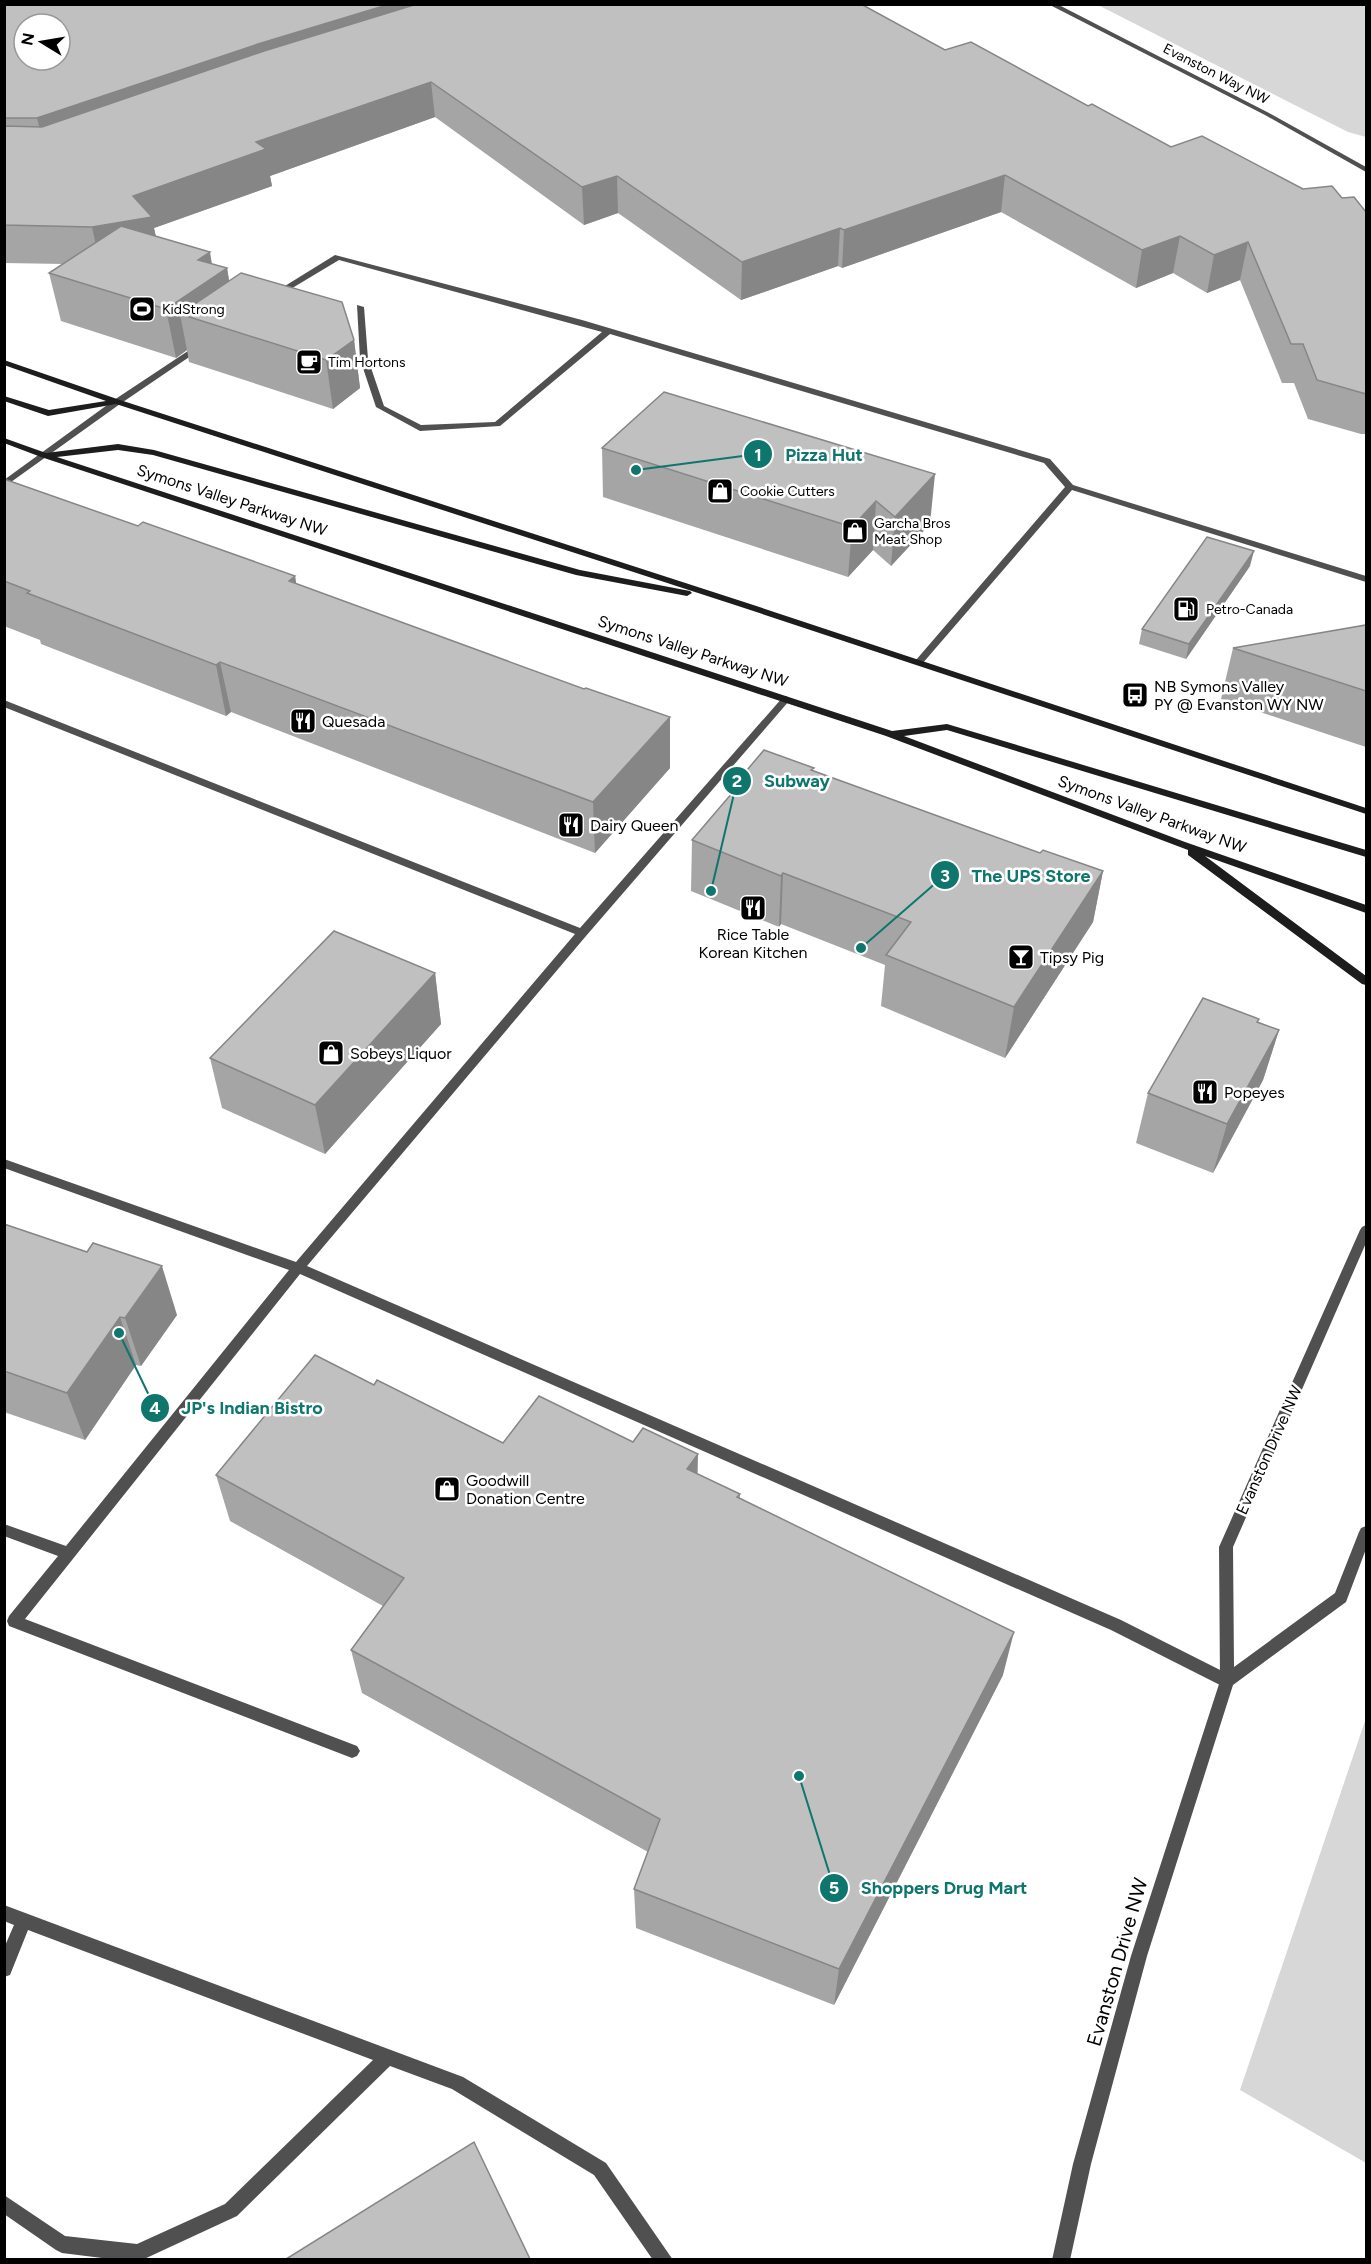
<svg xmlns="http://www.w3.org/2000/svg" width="1371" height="2264" font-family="Figtree,sans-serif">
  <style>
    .green { fill: #d7d7d7 }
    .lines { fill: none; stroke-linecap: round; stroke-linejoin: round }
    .service { fill: #505050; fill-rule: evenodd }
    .tertiary { fill: #505050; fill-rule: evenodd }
    .secondary { fill: #1d1d1d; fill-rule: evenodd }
    .wall { fill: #a5a5a5 }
    .shaded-wall { fill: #868686 }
    .building { fill: #c0c0c0; stroke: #868686; stroke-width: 1.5; fill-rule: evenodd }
    .labels { text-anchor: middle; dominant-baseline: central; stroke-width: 5; stroke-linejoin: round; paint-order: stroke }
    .far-street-label { font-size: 14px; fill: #000; stroke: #fff }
    .far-poi-label { font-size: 14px; fill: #000; stroke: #fff; text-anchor: start }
    .street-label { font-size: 16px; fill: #000; stroke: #fff }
    .poi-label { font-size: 16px; fill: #000; stroke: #fff; text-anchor: start }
    .near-street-label { font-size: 20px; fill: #000; stroke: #fff }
    .leader { fill: none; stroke: #0f766e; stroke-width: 2 }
    .callout-dot { fill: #0f766e; stroke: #fff; stroke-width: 2 }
    .mark-label { font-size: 18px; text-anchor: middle; font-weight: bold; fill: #fff }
    .callout-label { font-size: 18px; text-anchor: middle; font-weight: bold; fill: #0f766e; stroke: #fff; stroke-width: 5; stroke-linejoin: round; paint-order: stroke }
  </style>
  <rect width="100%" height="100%" fill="#fff"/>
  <g class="green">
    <polygon points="1098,5 1366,5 1366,137 1348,132"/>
    <polygon points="1366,1718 1366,2163 1240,2090"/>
  </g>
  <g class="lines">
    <g class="service">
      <polygon points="335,255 582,320 1050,459 1073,485 1366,576 1366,582 1072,490 922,664 916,664 916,660 1065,487 1044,463 610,334 500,426 420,431 376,407 360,359 357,305 364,307 368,359 384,406 421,425 495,422 602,332 339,260 279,296 272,294"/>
      <polygon points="197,345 204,347 120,404 4,487 4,480 114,400"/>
      <polygon points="786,696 791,699 789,701 586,936 307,1266 1121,1620 1232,1676 1234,1681 1232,1686 1227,1688 1222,1686 1111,1630 300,1274 25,1619 357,1746 360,1751 357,1756 352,1758 9,1626 7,1621 9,1616 58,1556 4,1536 4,1524 66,1546 289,1270 4,1168 4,1159 296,1262 575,934 4,707 4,700 580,928 783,697"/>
      <polygon points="4,1905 463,2077 606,2163 673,2260 653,2260 594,2175 452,2089 390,2066 237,2216 142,2260 118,2260 62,2253 56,2250 4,2214 4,2195 65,2236 137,2244 225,2204 373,2060 28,1930 10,1975 4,1977 4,1948 14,1925 4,1921"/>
    </g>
    <g class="tertiary">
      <polygon points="1048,4 1057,4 1269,113 1366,167 1366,172 1265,115"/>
      <polygon points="1366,1225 1366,1243 1233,1547 1234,1667 1335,1593 1359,1532 1361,1528 1366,1526 1366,1549 1346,1602 1233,1685 1147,1956 1091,2164 1070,2260 1052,2260 1073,2164 1131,1956 1220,1681 1219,1547 1360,1230 1362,1227"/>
    </g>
    <g class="secondary">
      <polygon points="4,360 120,400 741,601 1366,808 1366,814 735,605 116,404 48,416 4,401 4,396 49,410 106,401 4,365"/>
      <polygon points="4,438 46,453 118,444 154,450 580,570 690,591 692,593 687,596 576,575 153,455 118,450 57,457 892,731 947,724 1366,850 1366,857 947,730 904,736 1185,842 1366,905 1366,913 1205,856 1366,976 1366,985 1362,984 1188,855 1188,850 886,736 41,457 4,443"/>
    </g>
  </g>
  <g class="wall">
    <polygon points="4,4 945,50 1088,106 1171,147 1303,189 1342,198 1366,212 1366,434 1361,434 1308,419 1294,383 1282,383 1240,280 1207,293 1173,273 1136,288 1001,212 842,268 838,266 741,300 618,213 584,225 435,117 270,176 272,186 154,228 156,236 212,264 227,268 229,281 354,340 360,388 333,409 189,362 187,350 176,358 61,321 49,273 64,264 4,263"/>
    <polygon points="664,392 930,524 891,566 873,550 848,577 603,497 602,448"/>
    <polygon points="4,479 138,526 295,576 296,584 670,768 595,853 231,712 226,716 41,644 40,640 4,626"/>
    <polygon points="1250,566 1186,659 1139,644 1142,629"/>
    <polygon points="1366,625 1366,747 1221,699 1233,648"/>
    <polygon points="814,771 1040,853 1103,871 1093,922 1005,1058 881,1006 885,965 781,924 779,927 691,891 692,840 730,796 730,790"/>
    <polygon points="435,973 441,1024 325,1154 222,1108 210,1058"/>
    <polygon points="1258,1022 1279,1030 1263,1080 1213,1173 1136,1143 1148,1093"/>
    <polygon points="4,1224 177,1315 141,1366 136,1365 85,1440 4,1412"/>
    <polygon points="374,1385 503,1443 698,1474 740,1494 740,1498 1003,1675 834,2005 636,1928 634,1889 648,1852 362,1693 351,1650 383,1606 230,1521 216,1475"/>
  </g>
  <g class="shaded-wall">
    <polygon points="390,4 499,4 46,155 37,118 258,44"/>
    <polygon points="431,82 435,117 270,176 272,186 154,228 159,254 100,264 92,227 133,196 256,142"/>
    <polygon points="1005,175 1001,212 842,268 844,230"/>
    <polygon points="617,176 618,213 584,225 582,187"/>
    <polygon points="840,228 838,266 741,300 742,262"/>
    <polygon points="1180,236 1173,273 1136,288 1142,250"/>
    <polygon points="1248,242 1240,280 1207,293 1214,255"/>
    <polygon points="210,252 214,277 227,268 235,316 180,314 187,350 176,358 166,309 198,260"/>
    <polygon points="354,340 360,388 333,409 326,360"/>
    <polygon points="935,474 930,524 891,566 895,517"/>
    <polygon points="876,501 873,550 848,577 852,527"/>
    <polygon points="1254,551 1250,566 1186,659 1189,644"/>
    <polygon points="295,576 303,626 289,581"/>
    <polygon points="220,662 231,712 226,716 216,665"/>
    <polygon points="670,717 670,768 595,853 593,802"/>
    <polygon points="1103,871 1093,922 1005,1058 1014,1007"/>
    <polygon points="783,873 781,924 779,927 781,876"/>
    <polygon points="435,973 441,1024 325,1154 315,1105"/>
    <polygon points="1279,1030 1263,1080 1213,1173 1227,1124"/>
    <polygon points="162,1266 177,1315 141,1366 125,1318"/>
    <polygon points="120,1317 136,1365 85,1440 67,1393"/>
    <polygon points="698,1454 697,1500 687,1469"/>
    <polygon points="1014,1632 1003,1675 834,2005 839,1969"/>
  </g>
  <g class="building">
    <path d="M4 4H390L258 44 37 118H4ZM24 24H60V60H24Z"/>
    <polygon points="417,4 861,4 945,50 971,42 1088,106 1092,104 1171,147 1202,136 1303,189 1332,186 1342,198 1354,197 1366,212 1366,394 1317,380 1303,344 1291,344 1248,242 1214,255 1180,236 1142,250 1005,175 844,230 840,228 742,262 617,176 582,187 431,82 256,142 266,149 133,196 152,217 92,227 4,225 4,126 42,127 264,51"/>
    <polygon points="121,226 210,252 198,260 227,268 166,309 49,273"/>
    <polygon points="241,273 342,302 354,340 326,360 180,314"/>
    <polygon points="664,392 935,474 895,517 876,501 852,527 602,448"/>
    <polygon points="4,479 138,526 143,522 295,576 289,581 584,689 586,688 670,717 593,802 220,662 216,665 27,593 30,591 4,581"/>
    <polygon points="1207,537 1254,551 1189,644 1142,629"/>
    <polygon points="1366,625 1366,691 1233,648"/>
    <polygon points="764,750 814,768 811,770 979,831 1040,853 1043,850 1103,871 1014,1007 886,955 911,922 783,873 781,876 692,840 733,792 730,790"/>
    <polygon points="334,931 435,973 315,1105 210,1058"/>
    <polygon points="1203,998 1259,1019 1257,1022 1279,1030 1227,1124 1148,1093"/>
    <polygon points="4,1224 87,1252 93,1243 162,1266 125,1318 120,1317 67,1393 4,1371"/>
    <polygon points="315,1355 374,1385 377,1380 503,1443 539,1396 633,1442 643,1428 698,1454 687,1469 740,1494 737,1497 1014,1632 839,1969 634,1889 660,1819 351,1650 404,1578 216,1475"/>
    <polygon points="474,2142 530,2259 286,2259"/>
  </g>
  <defs>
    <symbol id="stadium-square" viewBox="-11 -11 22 22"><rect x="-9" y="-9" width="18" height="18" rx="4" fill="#000" stroke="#fff"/><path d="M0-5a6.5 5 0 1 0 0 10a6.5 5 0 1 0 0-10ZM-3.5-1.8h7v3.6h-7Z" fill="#fff"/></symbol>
    <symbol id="cafe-square" viewBox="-11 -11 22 22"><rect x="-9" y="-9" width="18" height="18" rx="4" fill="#000" stroke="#fff"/><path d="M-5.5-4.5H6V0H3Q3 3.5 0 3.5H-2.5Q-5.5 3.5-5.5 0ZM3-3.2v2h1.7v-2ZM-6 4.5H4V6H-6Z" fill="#fff"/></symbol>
    <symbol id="shop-square" viewBox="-11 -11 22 22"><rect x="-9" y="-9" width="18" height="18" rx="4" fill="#000" stroke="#fff"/><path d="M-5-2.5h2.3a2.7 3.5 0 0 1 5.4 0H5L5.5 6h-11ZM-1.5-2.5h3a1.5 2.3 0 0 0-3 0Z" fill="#fff"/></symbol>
    <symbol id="fuel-square" viewBox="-11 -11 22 22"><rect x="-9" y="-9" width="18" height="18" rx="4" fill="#000" stroke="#fff"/><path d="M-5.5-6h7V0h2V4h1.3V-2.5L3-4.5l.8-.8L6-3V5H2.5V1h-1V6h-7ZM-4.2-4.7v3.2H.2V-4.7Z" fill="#fff"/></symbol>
    <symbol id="bus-square" viewBox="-11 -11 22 22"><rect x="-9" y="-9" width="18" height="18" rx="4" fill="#000" stroke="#fff"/><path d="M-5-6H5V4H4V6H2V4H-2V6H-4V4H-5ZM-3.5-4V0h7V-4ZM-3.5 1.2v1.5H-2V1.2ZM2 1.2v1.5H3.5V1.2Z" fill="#fff"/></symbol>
    <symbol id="restaurant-square" viewBox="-11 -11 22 22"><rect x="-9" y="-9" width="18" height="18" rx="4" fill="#000" stroke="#fff"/><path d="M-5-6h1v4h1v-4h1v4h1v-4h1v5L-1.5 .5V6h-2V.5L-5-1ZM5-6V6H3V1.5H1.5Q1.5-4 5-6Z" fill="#fff"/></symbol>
    <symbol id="bar-square" viewBox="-11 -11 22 22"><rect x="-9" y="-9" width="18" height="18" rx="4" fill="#000" stroke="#fff"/><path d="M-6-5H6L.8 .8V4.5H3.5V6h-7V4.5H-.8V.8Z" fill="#fff"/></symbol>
  </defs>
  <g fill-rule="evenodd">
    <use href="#stadium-square" x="127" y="294" width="30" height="30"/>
    <use href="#cafe-square" x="294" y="347" width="30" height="30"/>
    <use href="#shop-square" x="705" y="476" width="30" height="30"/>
    <use href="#shop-square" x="840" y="516" width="30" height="30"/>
    <use href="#fuel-square" x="1171" y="594" width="30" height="30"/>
    <use href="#bus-square" x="1120" y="680" width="30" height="30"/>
    <use href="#restaurant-square" x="288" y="706" width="30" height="30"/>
    <use href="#restaurant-square" x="556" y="810" width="30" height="30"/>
    <use href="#restaurant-square" x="738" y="893" width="30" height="30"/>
    <use href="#bar-square" x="1006" y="942" width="30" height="30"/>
    <use href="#shop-square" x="316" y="1038" width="30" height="30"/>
    <use href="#restaurant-square" x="1190" y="1077" width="30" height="30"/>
    <use href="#shop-square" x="432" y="1474" width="30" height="30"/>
  </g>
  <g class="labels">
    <g class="far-street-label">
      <text transform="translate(1216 74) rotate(27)">Evanston Way NW</text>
    </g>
    <g class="far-poi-label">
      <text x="162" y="309">KidStrong</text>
      <text x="328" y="362">Tim Hortons</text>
      <text x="740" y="491">Cookie Cutters</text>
      <text x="874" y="523">Garcha Bros<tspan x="874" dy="16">Meat Shop</tspan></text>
      <text x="1206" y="609">Petro-Canada</text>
    </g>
    <g class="street-label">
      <text transform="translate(232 500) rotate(18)">Symons Valley Parkway NW</text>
      <text transform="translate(693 651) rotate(18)">Symons Valley Parkway NW</text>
      <text transform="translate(1152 814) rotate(20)">Symons Valley Parkway NW</text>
      <text transform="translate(1269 1450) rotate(-66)">Evanston Drive NW</text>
    </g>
    <g class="poi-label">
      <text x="1154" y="686">NB Symons Valley<tspan x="1154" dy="18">PY @ Evanston WY NW</tspan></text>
      <text x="322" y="721">Quesada</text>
      <text x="590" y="825">Dairy Queen</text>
      <text x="753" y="934" text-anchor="middle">Rice Table<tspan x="753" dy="18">Korean Kitchen</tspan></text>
      <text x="1040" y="957">Tipsy Pig</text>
      <text x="350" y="1053">Sobeys Liquor</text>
      <text x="1224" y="1092">Popeyes</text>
      <text x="466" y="1480">Goodwill<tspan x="466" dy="18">Donation Centre</tspan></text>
    </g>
    <g class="near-street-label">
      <text transform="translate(1117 1962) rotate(-74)">Evanston Drive NW</text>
    </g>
  </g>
  <path class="leader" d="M636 470L758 454M711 891L737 781M861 948L945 875M119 1333L155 1408M799 1776L834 1888"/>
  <g class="callout-dot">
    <circle cx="636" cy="470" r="6"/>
    <circle cx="711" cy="891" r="6"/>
    <circle cx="861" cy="948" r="6"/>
    <circle cx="119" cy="1333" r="6"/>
    <circle cx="799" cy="1776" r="6"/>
    <circle cx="758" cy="454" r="15"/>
    <circle cx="737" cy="781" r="15"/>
    <circle cx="945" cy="875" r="15"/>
    <circle cx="155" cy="1408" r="15"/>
    <circle cx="834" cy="1888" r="15"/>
  </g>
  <g class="mark-label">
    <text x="758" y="461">1</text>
    <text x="737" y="787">2</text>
    <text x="945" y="882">3</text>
    <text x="155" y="1414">4</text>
    <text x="834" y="1894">5</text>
  </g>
  <g class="callout-label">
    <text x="824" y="461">Pizza Hut</text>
    <text x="797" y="787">Subway</text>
    <text x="1031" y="882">The UPS Store</text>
    <text x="252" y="1414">JP's Indian Bistro</text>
    <text x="944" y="1894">Shoppers Drug Mart</text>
  </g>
  <rect width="1371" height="2264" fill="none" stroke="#000000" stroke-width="12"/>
  <g transform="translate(42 42) rotate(281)"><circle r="28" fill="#ffffff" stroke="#999999" stroke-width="1.5"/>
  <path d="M0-4.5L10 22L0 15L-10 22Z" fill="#000000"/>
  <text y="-9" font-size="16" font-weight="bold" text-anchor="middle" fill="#000000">N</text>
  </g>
</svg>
